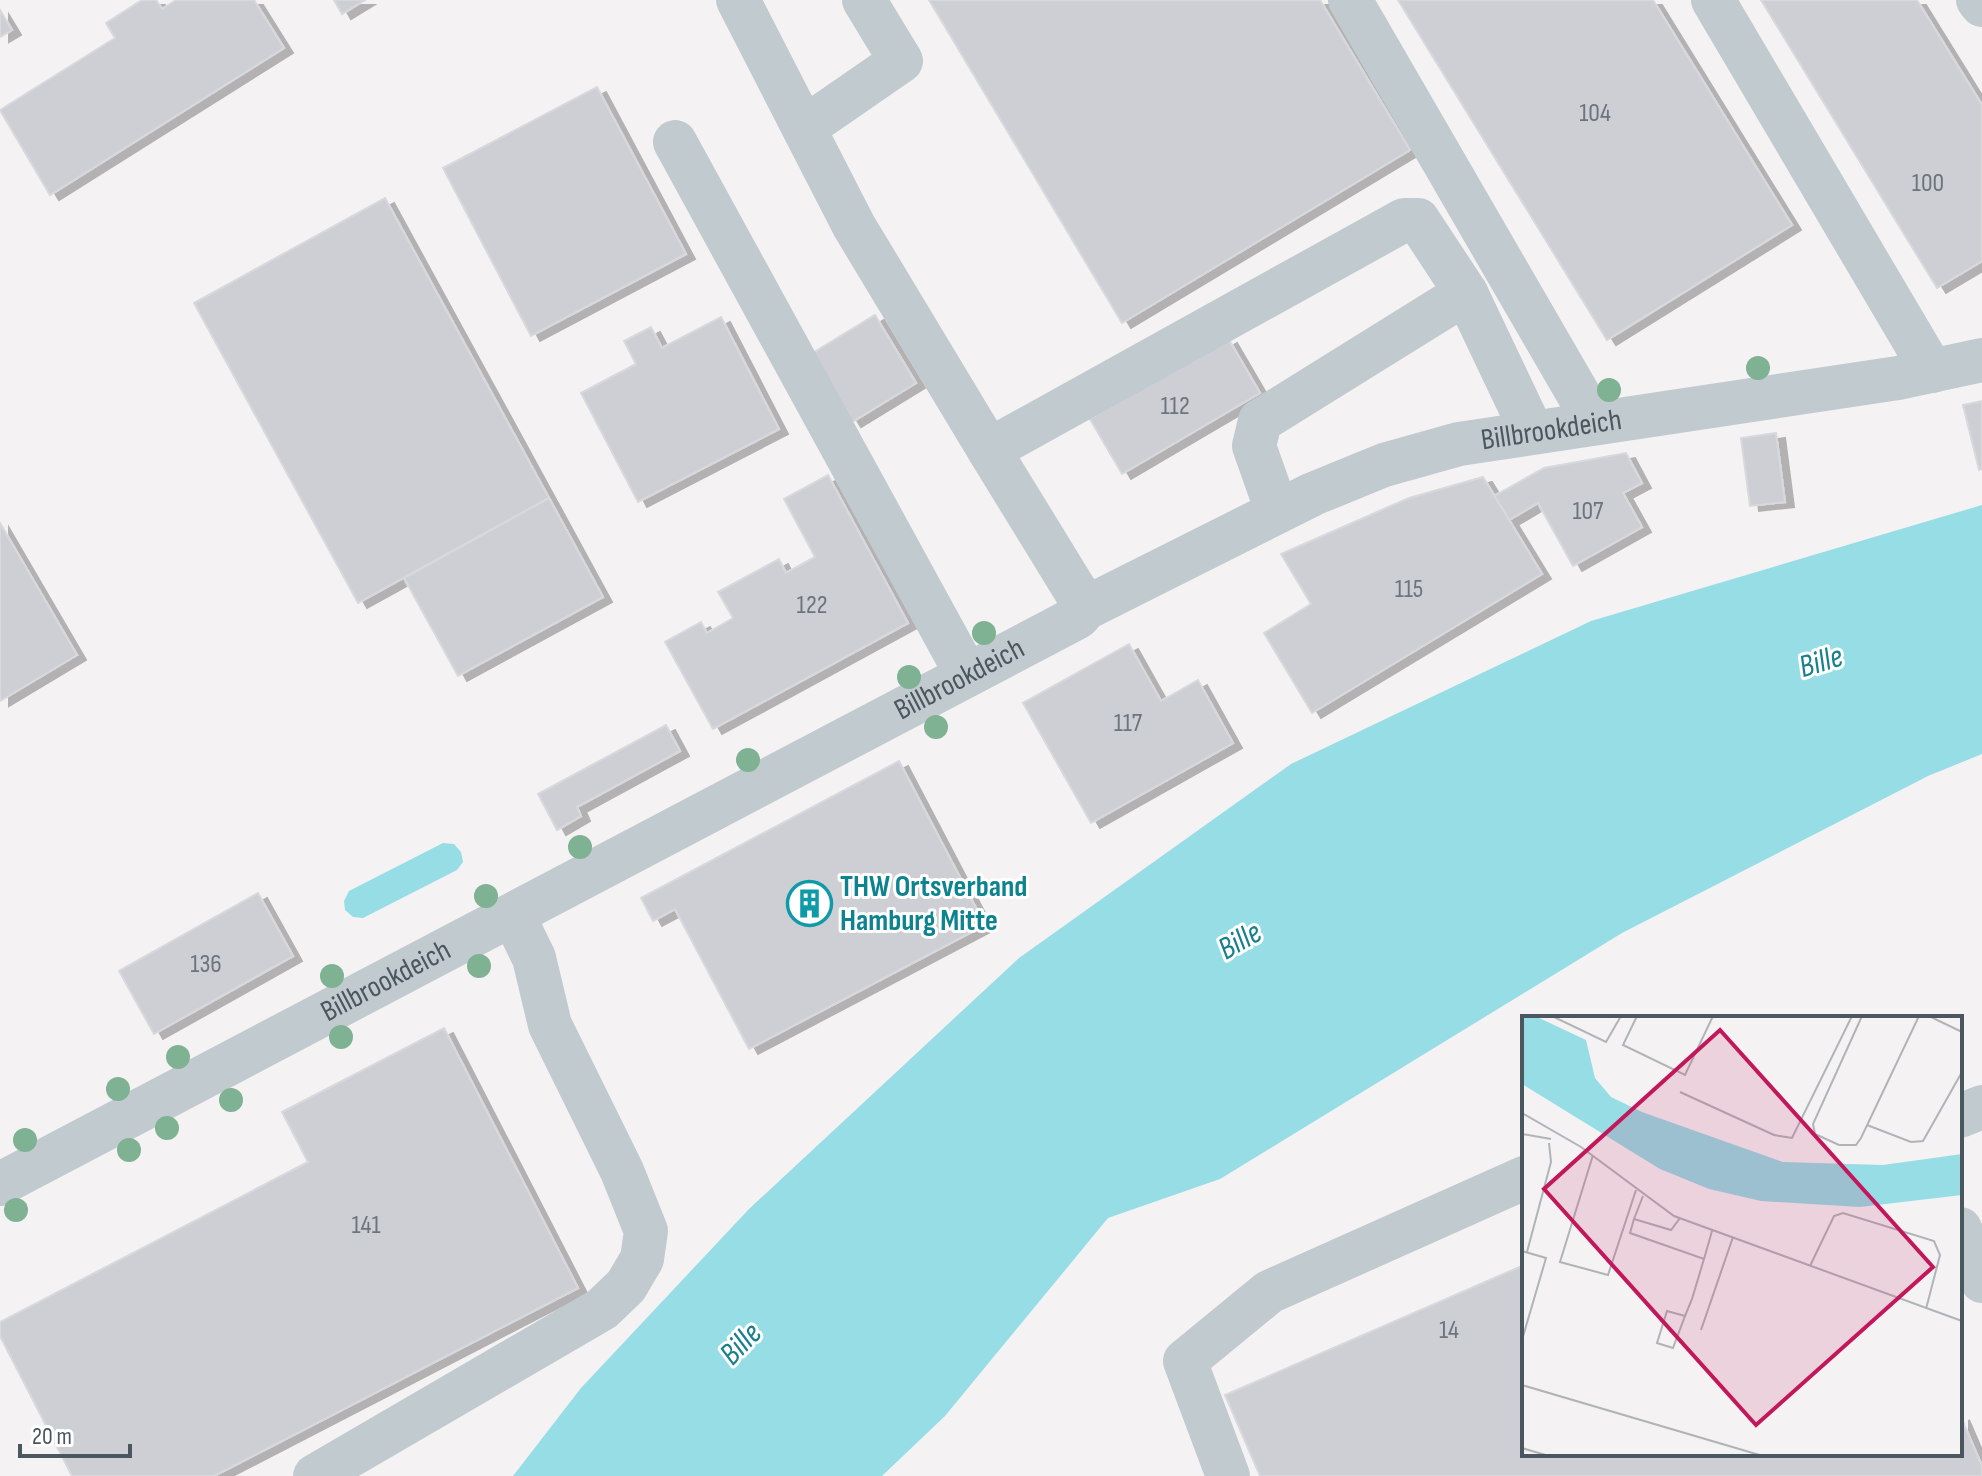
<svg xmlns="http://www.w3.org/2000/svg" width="1982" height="1476" font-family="'Sofia Sans Condensed',sans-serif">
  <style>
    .water { fill: #97dde6 }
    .building { fill: #cdcfd4; stroke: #d7d9dd; stroke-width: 2; filter: url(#shadow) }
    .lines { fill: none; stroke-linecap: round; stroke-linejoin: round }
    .minor { stroke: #c1cacf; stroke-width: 44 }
    .tree { fill: #7fb193 }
    .labels { text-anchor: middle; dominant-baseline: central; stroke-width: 6; stroke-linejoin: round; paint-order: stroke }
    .number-label { font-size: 26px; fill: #6c757c }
    .street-label { font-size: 30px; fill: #4b575e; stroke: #fff }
    .culture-label { font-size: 30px; font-weight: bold; fill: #0d838f; stroke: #fff; text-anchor: start }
    .water-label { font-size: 32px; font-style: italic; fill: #18808d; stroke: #fff }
    .inset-road { fill: none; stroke: #b0b4b7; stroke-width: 2 }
    .view { fill: #c2185b; fill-opacity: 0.15; stroke: #c2185b; stroke-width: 4 }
    .inset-edge { fill: none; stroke: #4b575e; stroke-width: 4 }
  </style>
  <defs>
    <filter id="shadow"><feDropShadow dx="9" dy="5" stdDeviation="0" flood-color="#0004"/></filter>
  </defs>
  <rect width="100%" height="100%" fill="#f4f2f3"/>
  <g class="water">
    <polygon points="1982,505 1982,754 1928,776 1622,933 1220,1179 1108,1218 945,1416 882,1476 513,1476 581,1388 749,1209 1019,958 1291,764 1591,621"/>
    <polygon points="443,843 454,844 461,852 463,862 457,870 363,918 353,917 345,910 344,901 349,891"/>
  </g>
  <g class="building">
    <polygon points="142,0 156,0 162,9 176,0 254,0 284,48 50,195 0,110 115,38 106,23"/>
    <polygon points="334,0 365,0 342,14"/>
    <polygon points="929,0 1320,0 1410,150 1122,323"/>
    <polygon points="1398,0 1653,0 1792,225 1607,340"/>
    <polygon points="1761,0 1917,0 1982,105 1982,261 1937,288"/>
    <polygon points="0,10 12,30 0,37"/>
    <polygon points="597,87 686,254 531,336 443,168"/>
    <polygon points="385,198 549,498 358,603 194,303"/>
    <polygon points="875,315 916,383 852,422 811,354"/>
    <polygon points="721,317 779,429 638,502 581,393 636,364 624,341 651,327 662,348"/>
    <polygon points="1228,338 1260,393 1122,474 1090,419"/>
    <polygon points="1982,401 1982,469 1979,470 1963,405"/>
    <polygon points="1776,433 1785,502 1750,506 1741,438"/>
    <polygon points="1626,453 1642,483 1623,493 1642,527 1573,566 1538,503 1509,520 1494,496 1544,468"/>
    <polygon points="828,475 908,623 713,729 665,642 701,622 707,633 733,618 718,592 779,559 786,573 815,557 784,499"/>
    <polygon points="1483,477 1542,574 1312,713 1264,633 1311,604 1281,554 1409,498"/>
    <polygon points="549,498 603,597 458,676 404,578"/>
    <polygon points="0,523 77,655 0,701"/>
    <polygon points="1129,644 1161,701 1198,680 1233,743 1091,823 1023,703"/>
    <polygon points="666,725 680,751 577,807 581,816 557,830 538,794"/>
    <polygon points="899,761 985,925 749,1049 675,909 653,921 641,898"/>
    <polygon points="258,893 293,956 154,1034 119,971"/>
    <polygon points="444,1028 578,1288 214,1476 72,1476 0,1336 0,1322 308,1162 282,1112"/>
    <polygon points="1524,1265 1524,1454 1960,1454 1960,1415 1982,1466 1982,1476 1260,1476 1225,1395"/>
  </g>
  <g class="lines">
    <g class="minor">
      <polyline points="738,0 854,226 989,450"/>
      <polyline points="1350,0 1595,423"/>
      <polyline points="1713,0 1932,371"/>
      <polyline points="1978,0 1982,5"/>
      <polyline points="804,128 901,61 864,0"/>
      <polyline points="675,142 967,675"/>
      <polyline points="1466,293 1532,432"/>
      <polyline points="1086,608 989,450 1404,220 1418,220 1466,293 1260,421 1254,446 1277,511"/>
      <polyline points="1960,1116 1982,1107"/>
      <path id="s1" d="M0 1184 1078 617 1086 608 1313 494 1384 465 1459 444 1898 378 1982 360"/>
      <polyline points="1960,1229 1982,1281"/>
      <polyline points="315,1476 602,1309 626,1286 642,1259 646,1231 622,1171 550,1025 534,958 513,915"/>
      <polyline points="1228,1476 1185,1361 1269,1292 1524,1178"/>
    </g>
  </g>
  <g class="tree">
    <circle cx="1758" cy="368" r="12"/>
    <circle cx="1609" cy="390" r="12"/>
    <circle cx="984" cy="633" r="12"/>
    <circle cx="909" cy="677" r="12"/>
    <circle cx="936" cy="727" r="12"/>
    <circle cx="748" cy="760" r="12"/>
    <circle cx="580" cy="847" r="12"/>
    <circle cx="486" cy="896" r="12"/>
    <circle cx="479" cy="966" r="12"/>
    <circle cx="332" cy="976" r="12"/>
    <circle cx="341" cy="1037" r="12"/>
    <circle cx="178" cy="1057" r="12"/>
    <circle cx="118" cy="1089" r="12"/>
    <circle cx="231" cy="1100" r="12"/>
    <circle cx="167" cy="1128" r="12"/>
    <circle cx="25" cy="1140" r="12"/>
    <circle cx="129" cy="1150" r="12"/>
    <circle cx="16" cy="1210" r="12"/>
  </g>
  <defs>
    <symbol id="building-ring" viewBox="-11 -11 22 22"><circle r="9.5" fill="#fff" stroke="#0f9aa8" stroke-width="1.5"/><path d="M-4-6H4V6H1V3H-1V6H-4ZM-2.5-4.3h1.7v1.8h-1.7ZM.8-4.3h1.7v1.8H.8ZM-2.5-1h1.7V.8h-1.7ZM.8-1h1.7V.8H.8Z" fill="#0f9aa8"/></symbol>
  </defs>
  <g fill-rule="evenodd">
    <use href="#building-ring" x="784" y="878" width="51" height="51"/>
  </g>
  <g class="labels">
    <g class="number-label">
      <text x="1595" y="113">104</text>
      <text x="1928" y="183">100</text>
      <text x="1175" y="406">112</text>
      <text x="1588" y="511">107</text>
      <text x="1409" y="589">115</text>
      <text x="812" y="605">122</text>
      <text x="1128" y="723">117</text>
      <text x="206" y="964">136</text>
      <text x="366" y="1225">141</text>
      <text x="1449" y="1330">14</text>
    </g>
    <g class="street-label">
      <text stroke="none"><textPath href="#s1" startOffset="1732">Billbrookdeich</textPath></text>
      <text stroke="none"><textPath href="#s1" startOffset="1084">Billbrookdeich</textPath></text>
      <text stroke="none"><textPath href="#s1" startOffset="436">Billbrookdeich</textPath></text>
    </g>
    <g class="culture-label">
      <text x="840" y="887">THW Ortsverband<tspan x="840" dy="34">Hamburg Mitte</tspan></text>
    </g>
    <g class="water-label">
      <text transform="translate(1821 662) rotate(-17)">Bille</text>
      <text transform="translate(1240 941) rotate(-30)">Bille</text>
      <text transform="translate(741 1344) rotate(-46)">Bille</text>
    </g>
  </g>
  <g transform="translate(1522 1016)">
    <rect width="440" height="440" fill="#f4f2f3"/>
    <path d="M0 0H13L64 24 73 62 89 81 120 96 261 146 361 149 440 138V179L338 191 239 185 187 173 138 153 0 68Z" fill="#97dde6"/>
    <path class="inset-road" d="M30 0 84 26 99 0M115 0 101 29 163 59 191 0M340 0 291 108 293 118 317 129H334L339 122 397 0M407 0 440 16M158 76 252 119 270 122 330 0M0 97 59 131 152 200 440 305M345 109 389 126 401 125 440 56M0 118 29 123M71 139 38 246 86 259 114 174M158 202 149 214 112 203 108 217 182 243 190 215M112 203 121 180M0 235 24 242 0 324M5 236 29 146 27 127M288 250 312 200 321 197 412 225 418 239 404 293M163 300 145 295 135 327 151 332 163 300 170 283 182 243M179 314 211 221M0 369 241 440M0 432 27 440"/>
    <path class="view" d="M198 14 411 251 234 409 22 173Z"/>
    <rect width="440" height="440" class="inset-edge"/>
  </g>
  <path d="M20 1444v12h110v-12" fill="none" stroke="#4b575e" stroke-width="4"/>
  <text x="32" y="1444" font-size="24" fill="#4b575e" stroke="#ffffff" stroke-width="6" paint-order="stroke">20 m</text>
</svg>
